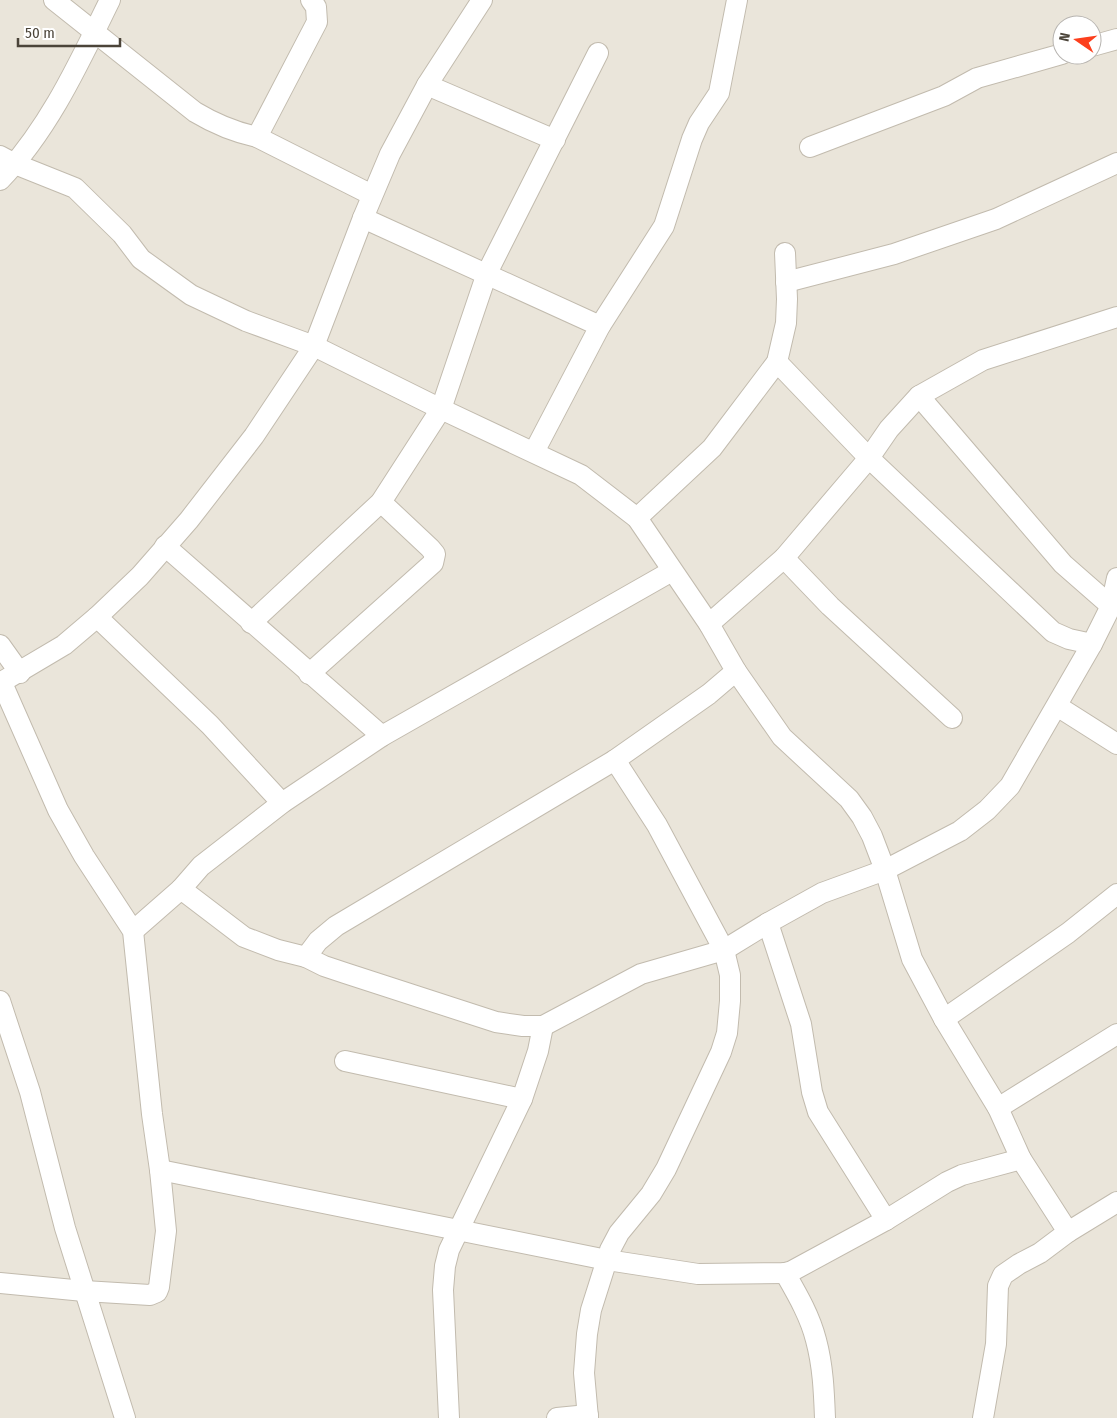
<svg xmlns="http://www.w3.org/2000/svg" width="1117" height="1418" font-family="'Fira Sans Condensed',sans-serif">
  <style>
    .residential { fill: #eae5da; fill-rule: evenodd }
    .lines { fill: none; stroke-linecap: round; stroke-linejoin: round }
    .minor-casing { stroke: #c2bbae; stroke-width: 22 }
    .minor { stroke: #fff; stroke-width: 20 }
  </style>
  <rect width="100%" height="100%" fill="#f6f3ec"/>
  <path class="residential" d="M0 0H1117V1418H0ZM1062 25H1092V55H1062Z"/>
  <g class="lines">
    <defs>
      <g id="minor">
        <path d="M54 0 195 112C215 124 234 132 257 137L372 195"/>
        <polyline points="1092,46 1117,39"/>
        <polyline points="427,85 555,140"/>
        <polyline points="257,137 317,22 316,7 311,0"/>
        <polyline points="810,147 944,96 977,78 1062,54"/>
        <polyline points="0,156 15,164 75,188 122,234 141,259 191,295 246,321 314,346 441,409 581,475 637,518 709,624 736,671 709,694 615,760 336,926 318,941 306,957 278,950 244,937 181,889 133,931"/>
        <path d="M0 180C49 129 79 63 110 0"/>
        <polyline points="363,218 600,326"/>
        <polyline points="786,282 894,254 996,219 1117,163"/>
        <polyline points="777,362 869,458 1053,632 1069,639 1092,644"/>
        <polyline points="919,396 1063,564 1111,606"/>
        <polyline points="534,452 600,326 664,226 692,139 699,123 719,93 737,0"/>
        <polyline points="637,518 712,448 777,362 786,323 787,299 785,253"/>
        <polyline points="165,546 382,736"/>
        <polyline points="784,558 830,606 952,718"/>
        <polyline points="97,617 210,725 282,803"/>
        <polyline points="251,623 381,502 441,409 487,273 598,53"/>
        <polyline points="709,624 784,558 869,458 889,429 919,396 983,360 1117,317"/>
        <polyline points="0,645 20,673"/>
        <polyline points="736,671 782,737 849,799 862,817 872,836 885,870 912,959 944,1019 998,1108 1021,1159 1068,1232 1040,1253 1019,1264 1003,1275 998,1286 996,1344 983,1418"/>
        <polyline points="309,674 433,563 435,554 430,548 381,502"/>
        <polyline points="0,683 64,645 97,617 140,576 189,520 254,436 314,346 363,218 390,154 427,85 482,0"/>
        <polyline points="1057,706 1117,744"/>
        <polyline points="181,889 201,866 282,803 382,736 672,571"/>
        <polyline points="768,923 801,1024 812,1092 818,1112 886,1220"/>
        <polyline points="306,957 324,966 345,973 496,1022 523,1026 543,1026 641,974 724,950 768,923 822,893 885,870 960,831 987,810 1010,786 1092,644 1111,606 1117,578"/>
        <polyline points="0,1001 30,1092 65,1228 125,1418"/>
        <polyline points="944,1019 1068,933 1117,894"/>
        <polyline points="345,1061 522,1099"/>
        <polyline points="998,1108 1117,1034"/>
        <polyline points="160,1170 607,1260 698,1274 785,1273 792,1271 886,1220 947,1182 962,1175 1021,1159"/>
        <polyline points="1068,1232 1117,1202"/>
        <path d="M785 1273C797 1294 810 1316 816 1340 823 1366 824 1392 825 1418"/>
        <polyline points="0,1283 84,1291 150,1295 157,1292 159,1287 166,1231 160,1170 152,1114 133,931 84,856 58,810 2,683"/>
        <polyline points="449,1418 443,1290 445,1266 449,1250 522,1099 538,1051 543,1026"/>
        <polyline points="557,1418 588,1415"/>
        <polyline points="588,1418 584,1373 587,1334 591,1310 610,1250 619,1233 651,1194 666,1169 721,1052 727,1033 730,1001 730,975 724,950 657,825 615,760"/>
      </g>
    </defs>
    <use href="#minor" class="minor-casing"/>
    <use href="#minor" class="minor"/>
  </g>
  <g transform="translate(1077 40) rotate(283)"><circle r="24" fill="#ffffff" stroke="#b7b4b0"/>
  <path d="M0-4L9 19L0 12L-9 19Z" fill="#fc3f1d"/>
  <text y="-8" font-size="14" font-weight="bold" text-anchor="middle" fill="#4b4439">N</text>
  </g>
  <path d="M18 38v8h102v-8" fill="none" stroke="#4b4439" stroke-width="2.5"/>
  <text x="25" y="38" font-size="15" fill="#4b4439" stroke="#ffffff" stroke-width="4" paint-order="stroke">50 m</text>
</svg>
